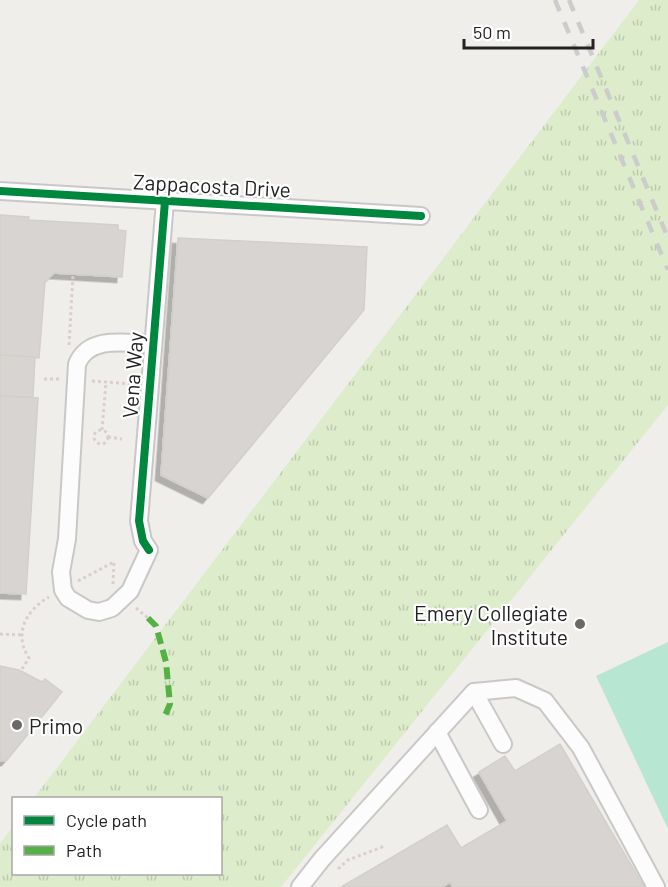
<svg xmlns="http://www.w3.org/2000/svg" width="668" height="887" font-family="Barlow,sans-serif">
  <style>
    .grass { fill: url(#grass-tufts) }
    .pitch { fill: #b7e6d2 }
    .building { fill: #d7d4d2; stroke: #d3d0cc; stroke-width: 1.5; filter: url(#shadow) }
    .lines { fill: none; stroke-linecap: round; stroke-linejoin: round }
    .minor-casing { stroke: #c9c8c7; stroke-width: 20 }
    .path { stroke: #dccecd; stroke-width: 3; stroke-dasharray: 3 3; stroke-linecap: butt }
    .minor { stroke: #fdfcfc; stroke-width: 16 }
    .rail { stroke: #ccc; stroke-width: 4.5; stroke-dasharray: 12 12; stroke-linecap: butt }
    .quiet { stroke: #55b145; stroke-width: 6; stroke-dasharray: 12 6; stroke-linecap: butt }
    .cycleway-casing { stroke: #fff; stroke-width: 11 }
    .cycleway { stroke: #00873e; stroke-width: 8 }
    .poi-dot { fill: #6a6968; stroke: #fff; stroke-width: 2 }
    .labels { text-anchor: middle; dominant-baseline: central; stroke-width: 4.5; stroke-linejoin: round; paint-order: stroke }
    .street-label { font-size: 21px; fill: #222; stroke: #fff }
    .poi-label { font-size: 21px; fill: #222; stroke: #fff; text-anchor: end }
  </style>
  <defs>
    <pattern id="grass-tufts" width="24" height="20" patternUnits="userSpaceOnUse" patternTransform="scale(1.5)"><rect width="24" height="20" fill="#ddeccb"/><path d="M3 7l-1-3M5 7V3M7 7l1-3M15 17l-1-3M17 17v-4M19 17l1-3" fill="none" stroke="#bdcaae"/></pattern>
    <filter id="shadow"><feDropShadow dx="-5.5" dy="5.5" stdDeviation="0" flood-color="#0004"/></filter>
  </defs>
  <rect width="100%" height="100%" fill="#f0eeeb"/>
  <polygon class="grass" points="639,0 668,0 668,405 281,887 0,887 0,844 13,826 14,874 220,874 220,798 34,798"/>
  <polygon class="pitch" points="668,642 668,829 596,676"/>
  <g class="building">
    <polygon points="0,215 29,217 28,220 118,225 118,230 126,231 122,277 54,273 45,282 39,358 0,355"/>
    <polygon points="178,238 367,247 364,310 208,498 161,475"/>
    <polygon points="0,355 35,357 33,397 0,396"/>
    <polygon points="0,396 38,398 26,594 0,593"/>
    <polygon points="0,666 19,670 42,682 45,679 62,692 7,760 0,761"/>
    <polygon points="560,744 644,887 453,887 450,882 442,887 341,887 447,825 461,848 507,821 479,772 505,756 515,771"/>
  </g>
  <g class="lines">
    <defs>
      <g id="minor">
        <polyline points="0,191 421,216"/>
        <path d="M152 344C126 343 89 335 77 364L67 539 61 572 63 590 68 598 88 610 99 612 112 608 130 591 149 550 143 541 139 521 165 201"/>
        <polyline points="474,692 503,744"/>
        <polyline points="437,732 479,810"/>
        <polyline points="300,887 322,859 474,692 516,688 545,701 581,748 656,887"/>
      </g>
    </defs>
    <use href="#minor" class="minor-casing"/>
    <g class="path">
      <polyline points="69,345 73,275"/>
      <polyline points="44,379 61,379"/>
      <polyline points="92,381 133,384"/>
      <circle cx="101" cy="437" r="7"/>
      <polyline points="102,430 106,382"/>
      <polyline points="108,437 122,439"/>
      <polyline points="78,581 114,562"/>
      <polyline points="113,584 114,562"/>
      <polyline points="136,608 148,618"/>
      <polyline points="0,634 21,635"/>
      <path d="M22 669 29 658C13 634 26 610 49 597"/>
      <polyline points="338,869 348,860 385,846"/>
    </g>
    <use href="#minor" class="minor"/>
    <g class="rail">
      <polyline points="555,0 668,270"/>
      <polyline points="569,0 668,238"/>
    </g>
    <polyline class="quiet" points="148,618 156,626 166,662 170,704 164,718"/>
    <defs>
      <g id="cycleway">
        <polyline points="0,191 421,216"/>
        <polyline points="149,550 143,541 139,521 165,201"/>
      </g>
    </defs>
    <use href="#cycleway" class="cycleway-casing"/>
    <use href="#cycleway" class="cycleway"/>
  </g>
  <g class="poi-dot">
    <circle cx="580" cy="624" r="6"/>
    <circle cx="17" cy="725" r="6"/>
  </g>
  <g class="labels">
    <g class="street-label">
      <text transform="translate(212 185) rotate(3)">Zappacosta Drive</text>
      <text transform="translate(132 375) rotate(-86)">Vena Way</text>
    </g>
    <g class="poi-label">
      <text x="568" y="612">Emery Collegiate<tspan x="568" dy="24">Institute</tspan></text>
      <text x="29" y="725" text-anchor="start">Primo</text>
    </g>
  </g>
  <rect x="12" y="797" width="210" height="78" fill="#ffffff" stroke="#a7a7a7" stroke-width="1.5"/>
  <rect x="24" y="816" width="30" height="9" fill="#00873e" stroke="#a7a7a7" stroke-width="1.5"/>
  <text x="66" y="827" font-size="18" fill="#222222">Cycle path</text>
  <rect x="24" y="846" width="30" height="9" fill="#55b145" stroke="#a7a7a7" stroke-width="1.5"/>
  <text x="66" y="857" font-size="18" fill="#222222">Path</text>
  <path d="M464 39v9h129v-9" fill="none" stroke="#222222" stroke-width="3"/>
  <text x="473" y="39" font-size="18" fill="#222222" stroke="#ffffff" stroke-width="4.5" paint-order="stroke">50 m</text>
</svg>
